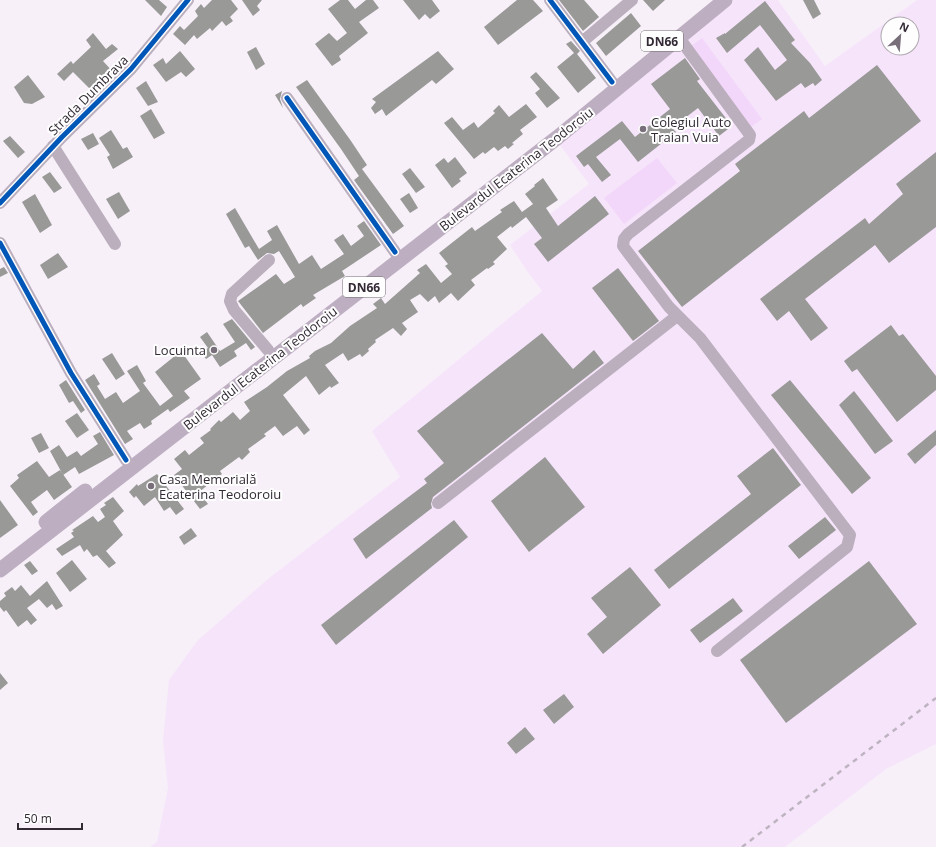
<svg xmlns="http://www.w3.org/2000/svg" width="936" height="847" font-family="'Open Sans',sans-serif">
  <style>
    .built { fill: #f6e4fb; fill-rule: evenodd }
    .green { fill: #f3d7fa }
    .building { fill: #999997 }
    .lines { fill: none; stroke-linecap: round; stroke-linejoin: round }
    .minor { stroke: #bbafbe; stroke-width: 12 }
    .major { stroke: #bdafc1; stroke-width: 15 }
    .rail { stroke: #beb4c0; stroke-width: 2.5; stroke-dasharray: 5 5; stroke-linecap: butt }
    .cycleway-casing { stroke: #fefefe; stroke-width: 8 }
    .cycleway { stroke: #0057b8; stroke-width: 5 }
    .poi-dot { fill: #786f7a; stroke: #fefefe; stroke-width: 1.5 }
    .labels { text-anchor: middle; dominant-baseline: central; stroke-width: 4; stroke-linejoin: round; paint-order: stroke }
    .shield { fill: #fefefe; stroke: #706a71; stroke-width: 1 }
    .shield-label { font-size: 12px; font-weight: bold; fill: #332a35 }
    .street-label { font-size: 13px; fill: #332a35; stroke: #fefefe }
    .poi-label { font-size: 13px; fill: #332a35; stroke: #fefefe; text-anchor: start }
  </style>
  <rect width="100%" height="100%" fill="#f7f0f9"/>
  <path class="built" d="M734 0H778L825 66 917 0H936V744L886 769 785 847H150L157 842 168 788 163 741 169 680 198 640 268 579 400 477 372 431 542 291 527 271 510 245 589 184 559 144ZM888 24H912V48H888Z"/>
  <g class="green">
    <polygon points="702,38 762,119 751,127 691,46"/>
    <polygon points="657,158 677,183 624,224 604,198"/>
  </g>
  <g class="building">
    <polygon points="145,0 159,0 167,7 161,16"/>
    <polygon points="212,0 231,0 238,9 230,17 233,21 226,26 222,21 212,31 210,28 197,39 194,35 185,45 173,34 180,26 184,30 198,16 195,11 201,4 204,8"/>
    <polygon points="242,0 262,0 257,6 260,10 253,16"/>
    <polygon points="340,0 348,0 355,9 366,0 373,0 379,8 359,22 368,33 339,56 341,60 332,66 315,44 329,33 337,41 347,33 328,9"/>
    <polygon points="403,0 432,0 440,11 430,19 425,14 419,20"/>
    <polygon points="517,0 533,0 543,11 498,45 484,27"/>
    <polygon points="559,0 584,0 599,17 583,31"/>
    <polygon points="643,0 665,0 653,11"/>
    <polygon points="803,0 814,0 821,14 813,19"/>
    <polygon points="765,1 795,40 791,43 810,63 822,80 815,86 813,83 805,88 801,83 776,101 744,60 758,47 775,70 787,60 760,25 727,53 716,38 725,33 725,34"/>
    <polygon points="631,13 641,26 606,56 596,43"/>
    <polygon points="93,33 106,49 112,44 118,49 103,61 114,73 100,84 102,87 95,94 73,72 64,81 57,74 71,61 73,64 91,47 86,40"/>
    <polygon points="571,41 580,51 577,54 596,78 578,93 557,67 574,53 566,44"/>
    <polygon points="256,47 265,64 256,70 247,52"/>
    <polygon points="180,51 195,69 186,77 181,72 166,82 153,65 163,58 166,64"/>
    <polygon points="438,51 454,69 436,84 432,80 386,116 382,109 375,114 371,108 376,102 372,99"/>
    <polygon points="685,58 700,79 697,81 732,126 719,136 698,108 672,128 676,132 638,162 620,139 596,157 611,175 602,182 588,164 584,167 576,156 622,121 635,137 670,109 651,84"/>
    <polygon points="877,65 921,121 682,307 638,251 740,171 735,164 804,111 809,118"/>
    <polygon points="536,72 560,98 547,108 535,93 540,89 530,77"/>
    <polygon points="28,75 45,97 32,104 24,103 14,87"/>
    <polygon points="307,80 351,141 367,165 362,169 404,226 393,234 354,180 359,176 341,149 296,87"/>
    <polygon points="146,81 158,102 148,106 136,88"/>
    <polygon points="282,91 280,99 283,108 275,95"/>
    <polygon points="526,104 537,117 520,130 523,134 512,143 514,144 508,149 505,146 498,151 494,147 485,154 483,152 474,159 444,123 452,117 463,130 474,122 478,128 495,113 493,111 499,105 509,117"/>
    <polygon points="151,109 165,133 154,139 140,116"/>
    <polygon points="111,130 123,149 127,147 133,157 113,169 107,157 110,155 99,138"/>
    <polygon points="93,133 99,144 88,150 81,139"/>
    <polygon points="10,136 25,152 18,158 3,141"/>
    <polygon points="936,152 936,227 889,263 875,245 805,299 828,328 811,341 789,311 777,321 760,299 865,218 869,224 903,194 896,184"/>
    <polygon points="455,157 467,173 459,179 461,181 452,188 435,165 444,158 448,163"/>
    <polygon points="410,168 425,187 416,193 402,174"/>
    <polygon points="50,172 62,188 54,193 42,177"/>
    <polygon points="543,178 558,200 546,208 558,226 595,196 609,214 548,262 534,244 542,238 526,217 512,228 511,226 497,237 507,249 493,262 495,264 488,269 487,268 471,280 475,285 458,301 451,293 439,303 435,296 428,302 420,294 410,300 418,312 402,323 407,329 401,336 393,328 375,340 376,342 368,349 369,351 362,357 360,354 348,361 343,353 325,365 339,383 331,388 330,386 319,395 306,376 283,395 310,430 304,435 297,426 283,436 275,426 264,434 266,436 248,449 250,452 242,460 239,457 220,471 222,474 199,492 208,504 200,509 174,475 182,469 174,459 185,450 189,455 204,443 200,438 211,430 210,429 219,420 221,422 233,412 240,420 250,411 244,402 267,387 287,371 310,358 309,356 315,351 331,343 350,326 377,308 373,304 381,298 385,304 420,273 417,270 426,264 441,283 452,274 445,266 448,264 439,253 472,227 475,231 502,212 500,210 514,201 522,212 533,204 525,194 535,186 534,185"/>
    <polygon points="119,192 130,211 118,219 106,199"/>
    <polygon points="409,193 418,208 410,213 400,199"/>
    <polygon points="35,194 52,225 40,233 22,202"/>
    <polygon points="235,208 259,249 272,240 267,231 277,225 299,264 312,255 321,269 344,254 334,240 343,234 351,246 364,236 357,226 364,221 381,245 342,271 345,276 313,295 316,298 303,307 301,304 263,333 238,301 276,274 284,284 295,277 279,251 274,254 267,253 258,260 249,246 245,248 226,214"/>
    <polygon points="58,253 68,267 48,279 40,265"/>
    <polygon points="4,267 8,273 0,277 0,269"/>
    <polygon points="618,268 659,321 633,341 592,288"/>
    <polygon points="232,319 255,347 251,350 246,343 234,351 237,356 220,367 212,355 206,359 201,352 208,348 200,337 207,332 220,351 235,342 223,324"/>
    <polygon points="891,325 899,336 903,334 936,376 936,390 897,422 857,369 852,372 844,361"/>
    <polygon points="542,333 573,369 594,350 604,363 433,497 431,504 432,508 366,559 353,539 427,483 424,479 444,463 417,431"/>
    <polygon points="181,351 201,379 184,391 190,398 170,412 168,409 151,421 152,424 144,429 140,423 127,431 133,439 125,444 85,380 94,374 100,384 97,386 105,399 116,392 123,403 140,391 127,371 137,365 146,381 143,383 160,406 173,396 155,372"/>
    <polygon points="112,353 125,374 116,380 102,359"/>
    <polygon points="66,380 85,410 81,413 73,401 69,403 59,385"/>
    <polygon points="790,380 871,478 852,494 771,395"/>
    <polygon points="854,391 893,441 875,454 839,405"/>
    <polygon points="77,413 89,430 77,438 65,421"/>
    <polygon points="936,430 936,445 915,464 907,454"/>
    <polygon points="100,432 114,455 79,474 75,467 63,475 50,451 59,445 67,457 77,451 81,456 98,444 93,436"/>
    <polygon points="41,433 49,448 39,453 31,438"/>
    <polygon points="773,448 801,485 669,589 654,570 751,494 737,476"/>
    <polygon points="545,457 585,507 529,552 491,501"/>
    <polygon points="37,461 49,477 60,470 72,487 54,500 47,490 31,502 38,512 33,516 10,486 19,478 17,475"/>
    <polygon points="157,474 184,509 176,515 170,507 164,511 155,497 144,506 136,496 134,498 129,492 137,484 138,486"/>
    <polygon points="113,497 124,511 113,521 123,535 106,551 116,563 109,568 97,555 93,557 87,549 84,552 80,545 62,556 56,549 74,537 71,533 74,531 72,530 93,516 98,522 105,517 100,509 106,505 104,503"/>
    <polygon points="0,500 18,525 0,538"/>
    <polygon points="825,517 836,530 799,559 788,546"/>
    <polygon points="454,520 468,537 336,645 321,625"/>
    <polygon points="191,528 197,536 184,545 179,537"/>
    <polygon points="72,560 87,579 70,592 56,573"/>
    <polygon points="30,561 38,571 32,575 24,565"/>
    <polygon points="869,561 917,624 786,723 740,660"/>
    <polygon points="630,567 661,605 603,654 587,634 607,617 591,598"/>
    <polygon points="47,581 63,606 56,610 52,604 47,608 39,599 27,608 37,620 31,625 27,620 18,627 6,610 4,612 0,607 0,601 6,596 4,593 12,587 15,591 21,585 30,596"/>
    <polygon points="733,598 743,611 700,643 690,630"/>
    <polygon points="0,673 8,683 0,690"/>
    <polygon points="564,694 574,707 554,724 543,710"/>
    <polygon points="525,727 535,739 516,754 507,743"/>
  </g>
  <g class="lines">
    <g class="minor">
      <polyline points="550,0 612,82"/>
      <polyline points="680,39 750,135 749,140 628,234 624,239 623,246 669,307 700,338 850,535 847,547 717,651"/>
      <polyline points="582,42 632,0"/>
      <polyline points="287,98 395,252"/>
      <polyline points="53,146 115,244"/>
      <polyline points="0,203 62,137 131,69 188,0"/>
      <polyline points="0,243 71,373 126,460"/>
      <polyline points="268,350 234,310 230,301 232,294 269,260"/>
      <polyline points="438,503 677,316"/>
    </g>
    <g class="major">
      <polyline points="46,522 85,491"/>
      <polyline points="0,570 558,137 725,0"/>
    </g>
    <polyline class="rail" points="742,847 936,698"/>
    <defs>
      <g id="cycleway">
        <polyline points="550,0 612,82"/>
        <polyline points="287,98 395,252"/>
        <polyline points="0,203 62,137 131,69 188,0"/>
        <polyline points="0,243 71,373 126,460"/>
      </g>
    </defs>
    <use href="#cycleway" class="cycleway-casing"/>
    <use href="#cycleway" class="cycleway"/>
  </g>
  <g class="poi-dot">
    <circle cx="643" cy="129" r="4"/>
    <circle cx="214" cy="350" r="4"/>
    <circle cx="151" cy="486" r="4"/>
  </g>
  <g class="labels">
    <g class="shield">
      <rect x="641" y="31" width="42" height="20" rx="3"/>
      <rect x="343" y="277" width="42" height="20" rx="3"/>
    </g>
    <g class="shield-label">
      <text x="662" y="41">DN66</text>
      <text x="364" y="287">DN66</text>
    </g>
    <g class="street-label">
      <text transform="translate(88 95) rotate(-45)">Strada Dumbrava</text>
      <text transform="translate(516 169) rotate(-38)">Bulevardul Ecaterina Teodoroiu</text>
      <text transform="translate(260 368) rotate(-38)">Bulevardul Ecaterina Teodoroiu</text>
    </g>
    <g class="poi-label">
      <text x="651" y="122">Colegiul Auto<tspan x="651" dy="15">Traian Vuia</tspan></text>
      <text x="206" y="350" text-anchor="end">Locuinta</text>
      <text x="159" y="479">Casa Memorială<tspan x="159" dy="15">Ecaterina Teodoroiu</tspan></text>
    </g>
  </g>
  <g transform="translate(900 36) rotate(26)"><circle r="19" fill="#fefefe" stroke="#ada9ae"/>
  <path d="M0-3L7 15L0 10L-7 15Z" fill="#786f7a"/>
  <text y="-6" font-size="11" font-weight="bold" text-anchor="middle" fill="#332a35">N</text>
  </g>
  <path d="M18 823v6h64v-6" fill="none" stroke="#332a35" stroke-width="2"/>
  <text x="24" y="823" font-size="12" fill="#332a35" stroke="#fefefe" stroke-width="3" paint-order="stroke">50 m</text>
</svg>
